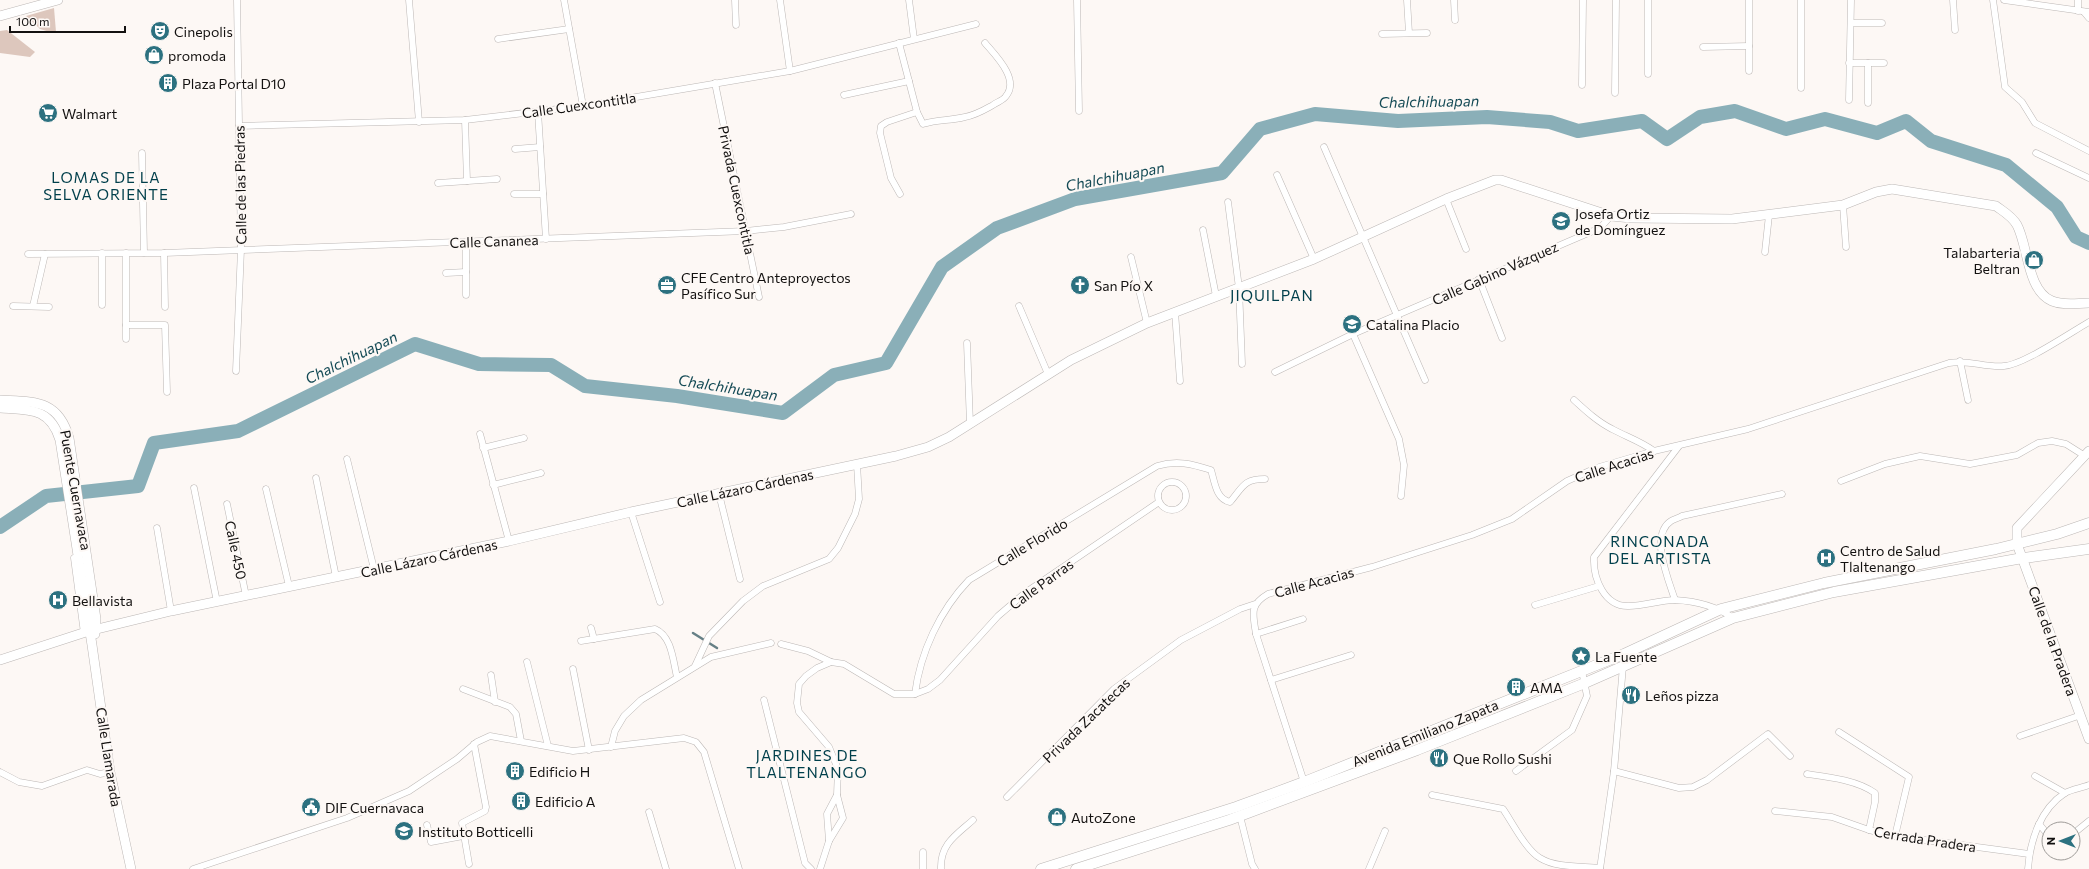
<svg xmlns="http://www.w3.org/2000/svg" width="2089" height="869" font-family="Commissioner,sans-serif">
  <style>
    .green { fill: #ddc7bd }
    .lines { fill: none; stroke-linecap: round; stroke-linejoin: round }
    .stream { stroke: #668086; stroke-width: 2.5 }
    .river { stroke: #8aafb8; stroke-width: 14 }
    .street-casing { stroke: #bcb7b5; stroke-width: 7 }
    .secondary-casing { stroke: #bcb7b5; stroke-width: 10 }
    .primary-casing { stroke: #bcb7b5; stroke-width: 11 }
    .street { stroke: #fff; stroke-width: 6 }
    .secondary { stroke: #fff; stroke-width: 9 }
    .primary { stroke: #fff; stroke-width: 10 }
    .labels { text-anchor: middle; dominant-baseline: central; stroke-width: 4; stroke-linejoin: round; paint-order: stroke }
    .poi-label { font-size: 14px; fill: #131110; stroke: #fdf8f5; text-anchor: start }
    .street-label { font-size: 14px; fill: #131110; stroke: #fdf8f5 }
    .water-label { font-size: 15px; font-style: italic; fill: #144a55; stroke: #fdf8f5 }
    .neighbourhood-label { font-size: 15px; letter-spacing: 1px; fill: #003f4b; stroke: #fdf8f5 }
  </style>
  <rect width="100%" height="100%" fill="#fdf8f5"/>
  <g class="green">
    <polygon points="54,8 56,32 53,33 40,29 26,16"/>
    <polygon points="7,30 35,52 30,57 0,53 0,31"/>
  </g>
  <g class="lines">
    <polyline class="stream" points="693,633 717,648"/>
    <polyline class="river" points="0,527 46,496 138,486 154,443 238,431 415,344 479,364 551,365 585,386 677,396 783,413 834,375 886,363 942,267 997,228 1075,199 1222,173 1260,129 1315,114 1398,121 1487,117 1550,122 1578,131 1642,121 1667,139 1700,117 1735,111 1786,129 1825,119 1877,133 1906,121 1931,141 2006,165 2057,207 2076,237 2089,243"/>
    <defs>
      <g id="street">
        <polyline points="409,0 419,122"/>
        <polyline points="564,0 583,106"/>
        <polyline points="735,0 736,25"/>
        <polyline points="780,0 790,71"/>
        <polyline points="909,0 914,39"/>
        <polyline points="1077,0 1079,111"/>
        <polyline points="1407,0 1409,33"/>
        <polyline points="1454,0 1455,20"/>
        <polyline points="1953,0 1955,30"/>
        <polyline points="1993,0 2005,87 2022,102 2035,123 2089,151"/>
        <polyline points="2004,0 2089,12"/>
        <polyline points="2078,11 2078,0"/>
        <polyline points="2084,12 2089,18"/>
        <polyline points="1851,23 1882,23"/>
        <polyline points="1382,34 1427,33"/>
        <polyline points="498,39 569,29"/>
        <path d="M899 43 917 112 923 124C939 119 949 121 965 117 976 115 984 110 993 105 997 102 1004 100 1006 96 1020 79 995 55 985 43"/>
        <polyline points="1703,47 1749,46"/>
        <polyline points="1849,63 1884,63"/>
        <polyline points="1749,71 1749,0"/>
        <polyline points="1648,74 1648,0"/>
        <polyline points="715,83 759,297"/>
        <polyline points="1582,85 1583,0"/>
        <polyline points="1801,88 1801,0"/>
        <polyline points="1615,93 1616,0"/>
        <polyline points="844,95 909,81"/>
        <polyline points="1849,100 1851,0"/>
        <polyline points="1868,103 1868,63"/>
        <polyline points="538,112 546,239"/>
        <polyline points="465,120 467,181"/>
        <polyline points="239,126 465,120 583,106 790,71 976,24"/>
        <polyline points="1324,147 1425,380"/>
        <polyline points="515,149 540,147"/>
        <polyline points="142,153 144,253"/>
        <polyline points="2036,153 2089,178"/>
        <polyline points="1277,175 1314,259"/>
        <polyline points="438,183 497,179"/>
        <polyline points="514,194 543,194"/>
        <polyline points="900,194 891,178 880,133 881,126 887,122 917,112"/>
        <polyline points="1446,199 1466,249"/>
        <polyline points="1228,202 1239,288 1242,364"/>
        <polyline points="1843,205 1846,247"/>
        <polyline points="1203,230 1216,296"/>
        <polyline points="466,243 466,295"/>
        <polyline points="1765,252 1769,215"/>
        <polyline points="102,253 102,305"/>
        <polyline points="164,253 165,307"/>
        <polyline points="28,254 164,253 746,231 784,227 851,214"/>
        <polyline points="1131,257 1147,323"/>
        <polyline points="446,273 466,272"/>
        <polyline points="1479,279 1502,338"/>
        <polyline points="13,306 49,307"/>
        <polyline points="33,306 45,254"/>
        <polyline points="1019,306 1048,374"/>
        <polyline points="1175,312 1180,381"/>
        <polyline points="126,325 165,325 167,392"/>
        <polyline points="1353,334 1399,439 1404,465 1401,496"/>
        <polyline points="126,339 126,253"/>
        <polyline points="967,343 970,424"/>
        <polyline points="1960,361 1968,400"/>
        <polyline points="236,371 241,249 237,0"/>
        <polyline points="1275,372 1353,334 1600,228 1611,216"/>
        <path d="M1574 400C1586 411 1598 422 1612 429 1627 437 1640 441 1654 451"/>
        <polyline points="480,434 509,541"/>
        <path d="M1679 446 1594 557C1593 578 1604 607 1629 606 1644 606 1660 600 1675 600 1696 601 1716 606 1733 618"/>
        <polyline points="483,448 524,438"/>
        <polyline points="347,459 374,569"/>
        <polyline points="316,478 336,577"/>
        <polyline points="1841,481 1885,464 1920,456 1970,464 2017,455 2038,443 2052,441 2066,444 2085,456"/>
        <circle cx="1172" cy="496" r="14"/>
        <polyline points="493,485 541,473"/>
        <polyline points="194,488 217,602"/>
        <polyline points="266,489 289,586"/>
        <polyline points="719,494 740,579"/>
        <polyline points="227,504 246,596"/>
        <polyline points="631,512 660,602"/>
        <polyline points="157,528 171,611"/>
        <polyline points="74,558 84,633"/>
        <path d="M1675 600C1669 581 1649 535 1671 521 1674 519 1679 518 1682 516L1782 494"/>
        <polyline points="1535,605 1599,586"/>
        <polyline points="591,628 594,639"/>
        <polyline points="1256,634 1303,619"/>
        <path d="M581 641 655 629C672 636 673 661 677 677"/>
        <polyline points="781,644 808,651 831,662 844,664 894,694 915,694 928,689 940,680 998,616 1025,593 1159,502"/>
        <polyline points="527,662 548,746"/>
        <polyline points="695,666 709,636 743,601 763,586 829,559 838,548 855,514 859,499 857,464"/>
        <polyline points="573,669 589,750"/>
        <polyline points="491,675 495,702"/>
        <polyline points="1271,680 1351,655"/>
        <polyline points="463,689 510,707 516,714 521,741"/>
        <path d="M915 694C920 653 940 610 969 580L1157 466C1177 460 1192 464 1211 470 1215 483 1216 499 1230 502 1243 487 1243 479 1265 479"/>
        <polyline points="764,700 805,863 811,869"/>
        <polyline points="1839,732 1909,777 1895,836"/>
        <polyline points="2020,736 2081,715"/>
        <polyline points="611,747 615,731 624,716 641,700 711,657 771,643"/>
        <polyline points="1516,771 1572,730 1587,696 1582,671"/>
        <polyline points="1614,771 1679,788 1693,787 1707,780 1768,734 1790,756"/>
        <polyline points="0,772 19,782 42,786 87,770 100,774 110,772"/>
        <path d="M1807 774C1829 777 1857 780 1875 793V802L1869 830"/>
        <polyline points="2035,776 2065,793"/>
        <path d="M1304 782 1256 634C1253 614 1249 605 1268 594L1372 567 1472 535 1512 519 1567 481 1596 468 1654 451 1748 429 1949 363C1968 359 1985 368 2004 366 2023 365 2070 333 2089 322"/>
        <path d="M1432 795 1503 809C1512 822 1526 850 1540 858 1556 868 1582 866 1600 868"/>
        <polyline points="1007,797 1114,689 1181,640 1240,609 1255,604"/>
        <polyline points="1775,811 1832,817 1869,830 1895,836 2029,854"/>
        <polyline points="649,812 666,869"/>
        <polyline points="1240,816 1252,864 1255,869"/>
        <polyline points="2039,824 2049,836"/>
        <polyline points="427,825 431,842 463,836"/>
        <polyline points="2073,834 2089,821"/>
        <polyline points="829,841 827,814 837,795"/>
        <polyline points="923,852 923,869"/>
        <polyline points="469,864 462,823 485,811 486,807 474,744"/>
        <polyline points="193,869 347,818 409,791 457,759 477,742 490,736 573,751 684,738 696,742 704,752 739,869"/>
        <polyline points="820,869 829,841 843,818 837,795 838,769 829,747 799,712 797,703 799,684 806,676 817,668 831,662"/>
        <path d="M941 869C940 844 956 835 973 820"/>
        <polyline points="1369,869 1385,831"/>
        <polyline points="1600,869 1614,771 1623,666"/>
        <path d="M2028 869C2030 841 2040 809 2065 793 2072 789 2082 788 2089 785"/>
      </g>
      <g id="secondary">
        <polyline points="0,16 58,0"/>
        <path d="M0 400C34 402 58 399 69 438L96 619 95 634"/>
        <path d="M0 408C29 410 50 407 60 440L92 645 110 772 131 869"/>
        <polyline points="2089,451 2017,528 2017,544 2089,739"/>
        <path d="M0 660 89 631 171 611 509 541 631 512 896 456 928 447 949 437 1071 360 1147 323 1314 259 1446 199 1495 180H1501L1611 216 1631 218 1732 219 1843 205 1876 192 1892 189 1996 206C2004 212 2012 216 2017 225 2028 245 2027 291 2052 301 2064 306 2077 303 2089 303"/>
      </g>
      <g id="primary">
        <polyline points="1041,869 1236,807 1304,782 1624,654 1721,609 1824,583 1996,549 2057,534 2089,523"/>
        <polyline points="1076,869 1229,820 1417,750 1585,683 1733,618 1834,592 2017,559 2089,549"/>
      </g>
    </defs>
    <use href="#street" class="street-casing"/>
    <use href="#secondary" class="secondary-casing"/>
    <use href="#primary" class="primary-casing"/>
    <use href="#street" class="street"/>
    <use href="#secondary" class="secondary"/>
    <use href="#primary" class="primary"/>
  </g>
  <defs>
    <symbol id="theatre-disc" viewBox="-11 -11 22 22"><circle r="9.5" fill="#2c7180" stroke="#fdf8f5"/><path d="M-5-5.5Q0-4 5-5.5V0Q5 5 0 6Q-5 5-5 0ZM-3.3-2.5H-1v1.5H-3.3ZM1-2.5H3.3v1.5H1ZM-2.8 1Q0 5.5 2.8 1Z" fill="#fff"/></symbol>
    <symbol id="shop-disc" viewBox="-11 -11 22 22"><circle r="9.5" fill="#2c7180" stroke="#fdf8f5"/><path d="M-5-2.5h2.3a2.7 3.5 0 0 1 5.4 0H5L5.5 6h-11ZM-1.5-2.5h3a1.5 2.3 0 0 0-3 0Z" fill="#fff"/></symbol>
    <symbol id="building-disc" viewBox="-11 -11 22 22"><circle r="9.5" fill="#2c7180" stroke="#fdf8f5"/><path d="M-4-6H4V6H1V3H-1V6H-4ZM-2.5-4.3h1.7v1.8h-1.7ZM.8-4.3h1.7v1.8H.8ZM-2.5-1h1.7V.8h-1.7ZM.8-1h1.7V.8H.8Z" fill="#fff"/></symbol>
    <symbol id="supermarket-disc" viewBox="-11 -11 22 22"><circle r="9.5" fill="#2c7180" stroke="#fdf8f5"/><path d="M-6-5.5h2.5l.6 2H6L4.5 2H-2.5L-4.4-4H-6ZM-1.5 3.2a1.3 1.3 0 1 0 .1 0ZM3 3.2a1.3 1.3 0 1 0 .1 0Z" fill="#fff"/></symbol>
    <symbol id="school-disc" viewBox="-11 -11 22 22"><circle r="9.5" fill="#2c7180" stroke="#fdf8f5"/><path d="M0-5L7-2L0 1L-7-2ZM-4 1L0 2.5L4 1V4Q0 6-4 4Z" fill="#fff"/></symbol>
    <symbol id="office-disc" viewBox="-11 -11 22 22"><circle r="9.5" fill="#2c7180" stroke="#fdf8f5"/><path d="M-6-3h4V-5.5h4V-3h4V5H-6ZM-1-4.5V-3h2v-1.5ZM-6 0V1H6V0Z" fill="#fff"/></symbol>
    <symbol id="church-disc" viewBox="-11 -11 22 22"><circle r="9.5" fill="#2c7180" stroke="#fdf8f5"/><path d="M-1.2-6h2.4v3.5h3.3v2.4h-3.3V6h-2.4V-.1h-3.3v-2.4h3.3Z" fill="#fff"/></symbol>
    <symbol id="hospital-disc" viewBox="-11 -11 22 22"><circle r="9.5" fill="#2c7180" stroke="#fdf8f5"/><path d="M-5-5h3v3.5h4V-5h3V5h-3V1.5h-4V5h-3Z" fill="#fff"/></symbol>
    <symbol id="sight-disc" viewBox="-11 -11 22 22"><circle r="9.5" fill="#2c7180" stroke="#fdf8f5"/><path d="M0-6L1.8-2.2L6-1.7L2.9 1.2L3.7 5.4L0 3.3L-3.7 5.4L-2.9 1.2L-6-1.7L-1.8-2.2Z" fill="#fff"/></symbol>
    <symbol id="restaurant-disc" viewBox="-11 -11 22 22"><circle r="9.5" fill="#2c7180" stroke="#fdf8f5"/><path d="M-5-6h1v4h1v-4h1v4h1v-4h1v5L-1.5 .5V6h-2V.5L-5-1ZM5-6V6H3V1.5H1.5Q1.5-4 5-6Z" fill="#fff"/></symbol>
    <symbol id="civic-disc" viewBox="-11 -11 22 22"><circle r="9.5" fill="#2c7180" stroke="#fdf8f5"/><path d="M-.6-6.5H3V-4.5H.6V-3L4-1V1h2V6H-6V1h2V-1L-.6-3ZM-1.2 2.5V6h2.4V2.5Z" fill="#fff"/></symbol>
  </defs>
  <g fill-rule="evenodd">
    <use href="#theatre-disc" x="149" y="20" width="22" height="22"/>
    <use href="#shop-disc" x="143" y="44" width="22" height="22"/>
    <use href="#building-disc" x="157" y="72" width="22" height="22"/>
    <use href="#supermarket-disc" x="37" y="102" width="22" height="22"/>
    <use href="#school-disc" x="1550" y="210" width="22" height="22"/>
    <use href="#shop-disc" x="2023" y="249" width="22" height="22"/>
    <use href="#office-disc" x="656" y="274" width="22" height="22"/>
    <use href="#church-disc" x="1069" y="274" width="22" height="22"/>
    <use href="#school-disc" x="1341" y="313" width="22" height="22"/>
    <use href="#hospital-disc" x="1815" y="547" width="22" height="22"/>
    <use href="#hospital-disc" x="47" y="589" width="22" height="22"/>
    <use href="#sight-disc" x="1570" y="645" width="22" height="22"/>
    <use href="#building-disc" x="1505" y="676" width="22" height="22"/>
    <use href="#restaurant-disc" x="1620" y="684" width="22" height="22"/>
    <use href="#restaurant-disc" x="1428" y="747" width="22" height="22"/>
    <use href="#building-disc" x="504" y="760" width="22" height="22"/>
    <use href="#building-disc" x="510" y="790" width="22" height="22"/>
    <use href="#civic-disc" x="300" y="796" width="22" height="22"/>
    <use href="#shop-disc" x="1046" y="806" width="22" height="22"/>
    <use href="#school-disc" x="393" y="820" width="22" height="22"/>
  </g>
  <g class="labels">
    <g class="poi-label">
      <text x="174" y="31">Cinepolis</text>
      <text x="168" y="55">promoda</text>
      <text x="182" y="83">Plaza Portal D10</text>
      <text x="62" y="113">Walmart</text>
      <text x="1575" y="213">Josefa Ortiz<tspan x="1575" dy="16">de Domínguez</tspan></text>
      <text x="2020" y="252" text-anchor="end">Talabarteria<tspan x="2020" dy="16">Beltran</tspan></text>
      <text x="681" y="277">CFE Centro Anteproyectos<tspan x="681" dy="16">Pasífico Sur</tspan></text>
      <text x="1094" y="285">San Pío X</text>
      <text x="1366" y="324">Catalina Placio</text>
      <text x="1840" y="550">Centro de Salud<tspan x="1840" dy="16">Tlaltenango</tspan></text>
      <text x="72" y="600">Bellavista</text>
      <text x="1595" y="656">La Fuente</text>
      <text x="1530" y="687">AMA</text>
      <text x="1645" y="695">Leños pizza</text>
      <text x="1453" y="758">Que Rollo Sushi</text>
      <text x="529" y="771">Edificio H</text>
      <text x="535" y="801">Edificio A</text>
      <text x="325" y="807">DIF Cuernavaca</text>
      <text x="1071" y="817">AutoZone</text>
      <text x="418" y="831">Instituto Botticelli</text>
    </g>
    <g class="street-label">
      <text transform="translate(579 105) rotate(-8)">Calle Cuexcontitla</text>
      <text transform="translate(240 185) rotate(-91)">Calle de las Piedras</text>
      <text transform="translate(737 190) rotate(78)">Privada Cuexcontitla</text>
      <text transform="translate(494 241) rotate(-2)">Calle Cananea</text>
      <text transform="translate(1495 273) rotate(-24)">Calle Gabino Vázquez</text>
      <text transform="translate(1614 465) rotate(-18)">Calle Acacias</text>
      <text transform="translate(745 488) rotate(-12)">Calle Lázaro Cárdenas</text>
      <text transform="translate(76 490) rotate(80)">Puente Cuernavaca</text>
      <text transform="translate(1032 542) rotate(-31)">Calle Florido</text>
      <text transform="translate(236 550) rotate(78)">Calle 450</text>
      <text transform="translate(429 558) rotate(-12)">Calle Lázaro Cárdenas</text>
      <text transform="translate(1314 582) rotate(-15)">Calle Acacias</text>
      <text transform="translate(1041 584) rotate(-36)">Calle Parras</text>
      <text transform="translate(2053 641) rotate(70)">Calle de la Pradera</text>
      <text transform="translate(1086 720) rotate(-44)">Privada Zacatecas</text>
      <text transform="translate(1425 733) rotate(-22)">Avenida Emiliano Zapata</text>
      <text transform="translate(109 757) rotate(81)">Calle Llamarada</text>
      <text transform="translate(1925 839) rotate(9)">Cerrada Pradera</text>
    </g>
    <g class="water-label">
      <text transform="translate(1429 101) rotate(-1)">Chalchihuapan</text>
      <text transform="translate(1115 176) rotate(-11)">Chalchihuapan</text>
      <text transform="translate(351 357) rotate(-26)">Chalchihuapan</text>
      <text transform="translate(728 387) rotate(9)">Chalchihuapan</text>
    </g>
    <g class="neighbourhood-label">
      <text x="106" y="177">LOMAS DE LA<tspan x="106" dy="17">SELVA ORIENTE</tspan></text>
      <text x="1272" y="295">JIQUILPAN</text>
      <text x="1660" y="541">RINCONADA<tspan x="1660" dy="17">DEL ARTISTA</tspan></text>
      <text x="807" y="755">JARDINES DE<tspan x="807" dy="17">TLALTENANGO</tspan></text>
    </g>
  </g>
  <g transform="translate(2061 841) rotate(270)"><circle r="19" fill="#fdf8f5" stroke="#9f9c99"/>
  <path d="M0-3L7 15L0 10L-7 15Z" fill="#2c7180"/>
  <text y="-6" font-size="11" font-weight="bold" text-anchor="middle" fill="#131110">N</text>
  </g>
  <path d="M10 26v6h115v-6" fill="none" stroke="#131110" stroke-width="2"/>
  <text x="16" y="26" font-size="12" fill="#131110" stroke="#fdf8f5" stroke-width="3" paint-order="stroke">100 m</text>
</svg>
